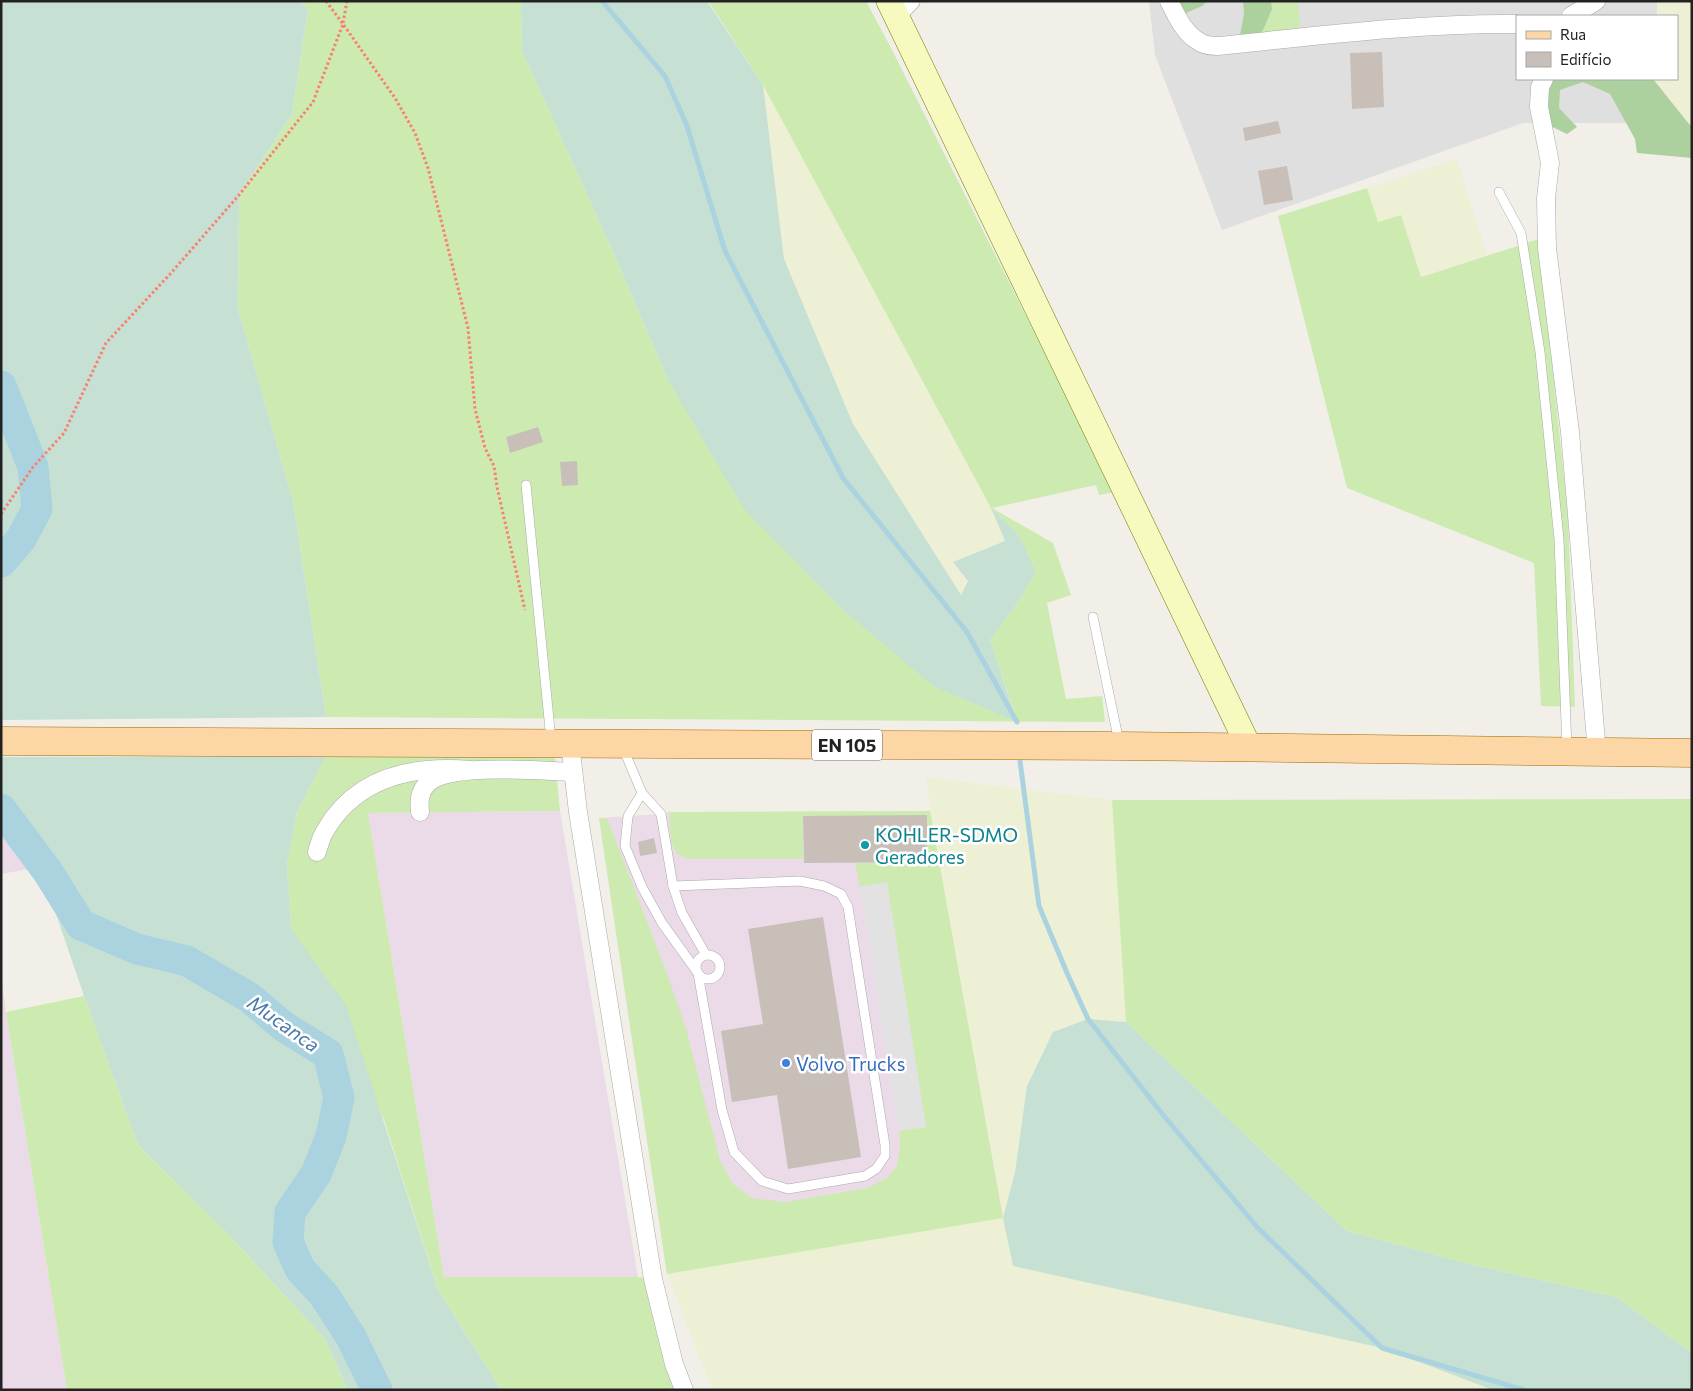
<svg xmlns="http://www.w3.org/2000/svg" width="1693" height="1391" font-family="Commissioner,sans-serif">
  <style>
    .residential { fill: #e0dfdf; fill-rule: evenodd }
    .industrial { fill: #ebdbe8 }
    .farmland { fill: #eef0d5 }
    .grass { fill: #cdebb0 }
    .forest { fill: #add19e }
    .wetland { fill: #c6e0d4 }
    .parking { fill: #e2e2e2 }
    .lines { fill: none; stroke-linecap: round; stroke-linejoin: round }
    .stream { stroke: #aad3df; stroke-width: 5 }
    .river { stroke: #aad3df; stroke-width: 31 }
    .building { fill: #c7bfb8 }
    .lane-casing { stroke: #a9a9a9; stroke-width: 10 }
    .street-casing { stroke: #a9a9a9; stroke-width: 19 }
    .secondary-casing { stroke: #707d05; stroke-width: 26 }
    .primary-casing { stroke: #a06b00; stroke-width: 29 }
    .path { stroke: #fa8072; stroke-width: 3; stroke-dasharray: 2.5 2.5; stroke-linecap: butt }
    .lane { stroke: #fff; stroke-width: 9 }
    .street { stroke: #fff; stroke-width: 18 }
    .secondary { stroke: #f7fabf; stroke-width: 25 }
    .primary { stroke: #fcd6a4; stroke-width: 28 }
    .culture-dot { fill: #0f9aa8; stroke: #fff; stroke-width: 2 }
    .shop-dot { fill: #3f7fe0; stroke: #fff; stroke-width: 2 }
    .labels { text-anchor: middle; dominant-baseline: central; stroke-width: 5; stroke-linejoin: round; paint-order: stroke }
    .shield { fill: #fff; stroke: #646464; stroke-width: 1 }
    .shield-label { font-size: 18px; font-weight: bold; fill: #222 }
    .culture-label { font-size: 19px; fill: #0d838f; stroke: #fff; text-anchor: start }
    .shop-label { font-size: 19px; fill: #366cbe; stroke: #fff; text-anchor: start }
    .water-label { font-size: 20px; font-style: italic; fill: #4a7aab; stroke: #fff }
  </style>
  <rect width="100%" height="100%" fill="#f2efe9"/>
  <path class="residential" d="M1149 1H1692V123H1523L1222 230 1155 55ZM1517 16H1677V79H1517Z"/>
  <g class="industrial">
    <polygon points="560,811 638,1277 444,1277 368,813"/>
    <polygon points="930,811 1003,1218 667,1274 599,818 661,814 669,812"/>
    <polygon points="1,834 10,843 40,867 1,874"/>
    <polygon points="1,975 6,1012 67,1390 1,1390"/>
  </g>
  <g class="farmland">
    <polygon points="1657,1 1692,1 1692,125 1689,125 1653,79 1677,79 1677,16 1657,16"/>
    <polygon points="763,85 991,508 1005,541 953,562 968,581 961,595 853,424 783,259"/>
    <polygon points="1457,159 1487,255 1420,277 1401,215 1378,223 1367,188"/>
    <polygon points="926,777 1112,800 1126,1022 1088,1019 1053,1032 1027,1086 1015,1172 1003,1218 1382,1348 1493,1390 712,1390 667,1274 1003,1218 930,811"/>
  </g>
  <g class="grass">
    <polygon points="300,1 521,1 522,51 614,254 668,380 1017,721 990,640 1017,604 1035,572 1019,535 991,508 763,85 708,1 866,1 891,48 1015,294 1116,492 1099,495 1096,485 992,508 1053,543 1071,595 1047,603 1066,699 1102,696 1105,722 326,717 293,501 238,309 239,195 292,114 308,9"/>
    <polygon points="1271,1 1298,1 1300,23 1297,33 1260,37 1272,9"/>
    <polygon points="1367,188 1378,222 1401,215 1421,277 1539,239 1568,515 1575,707 1541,706 1534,563 1347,488 1278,216"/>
    <polygon points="326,756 555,757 560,811 368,813 444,1277 638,1277 653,1279 684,1390 501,1390 438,1290 384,1120 291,929 287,865 297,812"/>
    <polygon points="1692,799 1692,1353 1616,1297 1473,1265 1347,1231 1126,1022 1112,800"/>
    <polygon points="930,811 1003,1218 667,1274 599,818 607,818 668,976 686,1029 720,1160 733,1184 752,1198 786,1202 867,1188 888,1177 897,1166 900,1147 899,1131 926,1127 887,883 860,887 855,863 927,862 927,816 803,816 803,859 687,859 676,853 671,841 669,812"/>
    <polygon points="84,996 138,1145 228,1234 325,1339 348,1390 67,1390 6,1012"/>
  </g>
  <g class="forest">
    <polygon points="1179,1 1208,1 1202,6 1186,13"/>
    <polygon points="1243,1 1271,1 1272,9 1260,37 1240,35 1244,14"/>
    <polygon points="1544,79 1653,79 1689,124 1692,125 1692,158 1637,153 1635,139 1610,94 1583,82 1560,90 1559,108 1577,127 1567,134 1542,122"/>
  </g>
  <g class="wetland">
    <polygon points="1,1 300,1 308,9 292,114 239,195 238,309 293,501 326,717 1,720"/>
    <polygon points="521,1 707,1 763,85 784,259 853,424 961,595 968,581 953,562 1005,541 991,508 1019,535 1036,572 1017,604 990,640 1017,722 933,686 841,608 744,509 668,380 614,254 522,51"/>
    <polygon points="326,756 297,812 287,865 291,929 346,1005 438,1290 501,1390 348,1390 325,1339 228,1234 138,1145 84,996 40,867 1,834 1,757"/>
    <polygon points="1088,1019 1126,1022 1347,1231 1473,1265 1616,1297 1692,1353 1692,1390 1493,1390 1382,1348 1013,1266 1003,1218 1015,1172 1027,1086 1053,1032"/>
  </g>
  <polygon class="parking" points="887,882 926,1127 899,1131 860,887"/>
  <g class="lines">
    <g class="stream">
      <polyline points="602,1 665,76 687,126 725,251 843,478 967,632 1017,722"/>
      <polyline points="1020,761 1039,906 1067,973 1088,1019 1164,1116 1258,1228 1382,1348 1524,1390"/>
    </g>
    <g class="river">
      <polyline points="1,386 33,467 37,509 21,539 1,562"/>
      <polyline points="1,809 48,872 81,925 137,949 187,961 250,998 283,1026 328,1054 339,1098 331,1136 316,1174 290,1212 288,1242 300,1269 324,1295 351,1337 377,1390"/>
    </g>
  </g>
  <g class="building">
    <polygon points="1382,52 1384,107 1352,109 1350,53"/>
    <polygon points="1278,121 1281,133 1245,141 1243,128"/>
    <polygon points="1287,166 1293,200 1264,205 1258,171"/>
    <polygon points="538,427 543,442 510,453 506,437"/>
    <polygon points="577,461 578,485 562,486 560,462"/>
    <polygon points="927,815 927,862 804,863 803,816"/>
    <polygon points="654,838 657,853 640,856 638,842"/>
    <polygon points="823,917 861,1157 788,1169 777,1095 732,1102 721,1031 763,1024 748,929"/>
  </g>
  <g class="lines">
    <defs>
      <g id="lane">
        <polyline points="1499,192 1521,233 1540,352 1559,539 1567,749"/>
        <polyline points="526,485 551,740"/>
        <polyline points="1093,617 1119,742"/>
        <polyline points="623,748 642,793 661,814 673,886 682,913 706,955"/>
        <polyline points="642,793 628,816 625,846 642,887 662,923 698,973 722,1110 734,1152 762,1181 788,1189 865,1176 876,1169 885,1156 885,1145 848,907 841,894 824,886 800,881 673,886"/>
        <circle cx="708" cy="967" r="12"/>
      </g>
      <g id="street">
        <path d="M1169 1C1176 15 1184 33 1198 41 1203 45 1211 46 1218 46 1317 36 1416 23 1517 24"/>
        <polyline points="896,16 911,1"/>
        <polyline points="1571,16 1596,1"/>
        <polyline points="1544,79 1540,87 1539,107 1550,163 1546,198 1547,248 1570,432 1597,753"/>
        <polyline points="570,743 578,812 653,1279 674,1364 684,1390"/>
        <path d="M420 812C419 802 419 792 427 784 447 762 543 771 573 772"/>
        <path d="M317 852C319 846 321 837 325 831 356 777 413 765 471 770"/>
      </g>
      <polyline id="secondary" points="889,1 1249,747"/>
      <polyline id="primary" points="1,741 1120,746 1692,753"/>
    </defs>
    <use href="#lane" class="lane-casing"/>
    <use href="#street" class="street-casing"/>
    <use href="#secondary" class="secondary-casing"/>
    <use href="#primary" class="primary-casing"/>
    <g class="path">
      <polyline points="326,1 343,24"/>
      <polyline points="343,23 347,1"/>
      <polyline points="1,514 33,467 64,433 106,343 171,273 239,195 313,102 343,24 395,98 415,133 428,168 468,328 475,409 485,448 494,466 497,487 525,610"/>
    </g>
    <use href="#lane" class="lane"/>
    <use href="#street" class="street"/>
    <use href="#secondary" class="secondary"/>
    <use href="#primary" class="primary"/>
  </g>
  <circle class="culture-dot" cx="865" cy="845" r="5"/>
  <circle class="shop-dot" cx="786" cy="1063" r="5"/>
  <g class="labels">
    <rect class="shield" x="812" y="729.5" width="70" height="31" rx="4"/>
    <g class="shield-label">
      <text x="847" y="745">EN 105</text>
    </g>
    <g class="culture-label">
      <text x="875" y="834">KOHLER-SDMO<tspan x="875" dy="22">Geradores</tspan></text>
    </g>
    <g class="shop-label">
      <text x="796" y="1063">Volvo Trucks</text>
    </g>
    <g class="water-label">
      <text transform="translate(284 1023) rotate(35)">Mucanca</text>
    </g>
  </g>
  <rect width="1693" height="1391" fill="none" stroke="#222222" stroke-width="5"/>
  <rect x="1516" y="15" width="162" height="65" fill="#ffffff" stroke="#a7a7a7"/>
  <rect x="1526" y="31" width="25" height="8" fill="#fcd6a4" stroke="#a7a7a7"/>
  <text x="1560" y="40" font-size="15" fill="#222222">Rua</text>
  <rect x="1526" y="52" width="25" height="15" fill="#c7bfb8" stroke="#a7a7a7"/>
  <text x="1560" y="65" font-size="15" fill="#222222">Edifício</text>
</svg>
